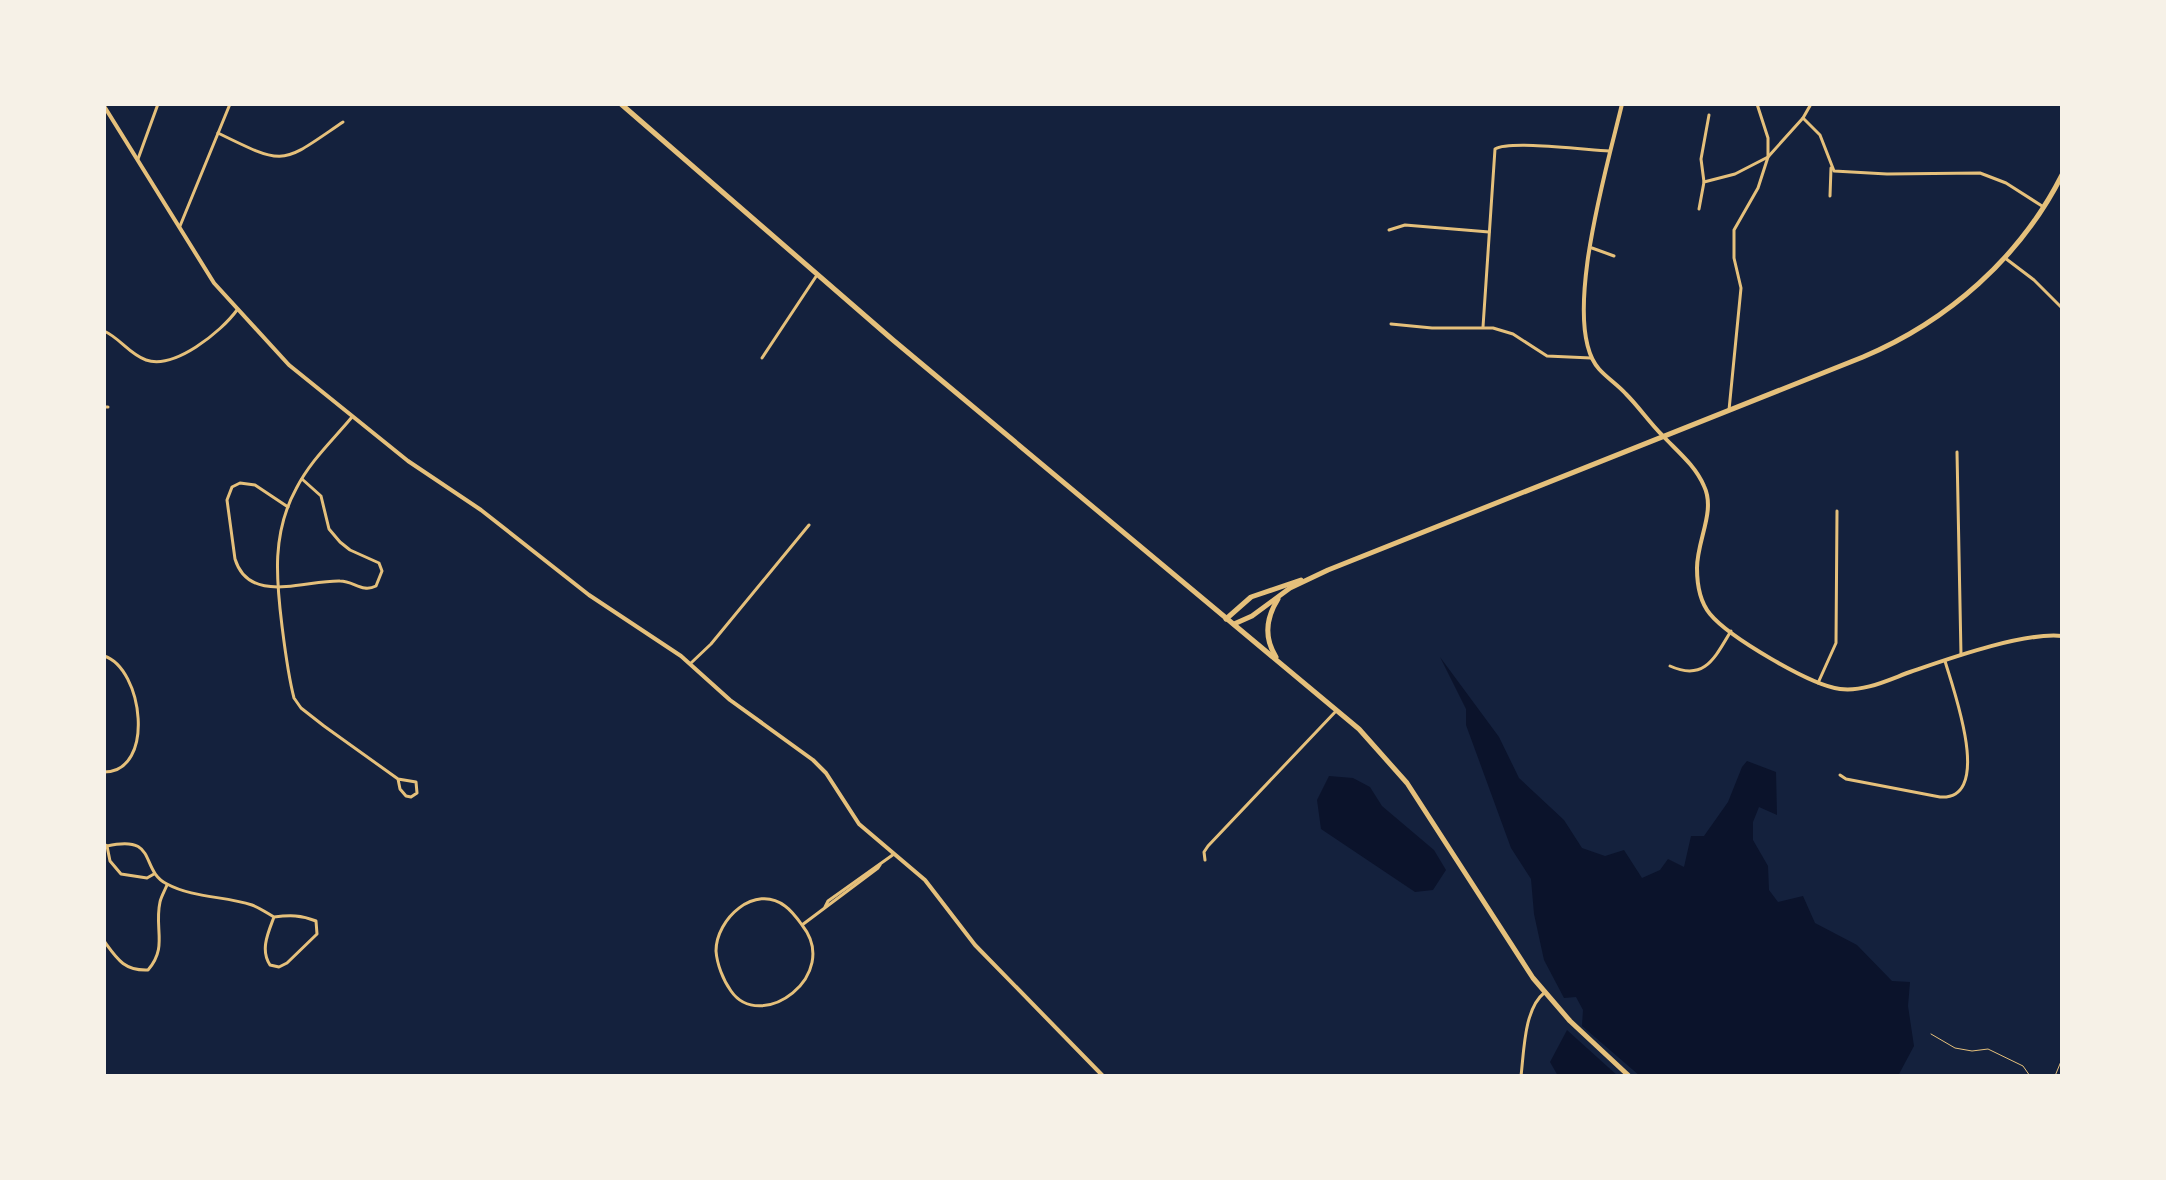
<svg xmlns="http://www.w3.org/2000/svg" width="2166" height="1180" font-family="Georgia,serif">
  <style>
    .water { fill: #0b132b }
    .lines { fill: none; stroke-linecap: round; stroke-linejoin: round }
    .path { stroke: #e5c07b; stroke-width: 1 }
    .minor { stroke: #e5c07b; stroke-width: 3 }
    .tertiary { stroke: #e5c07b; stroke-width: 4 }
    .primary { stroke: #e5c07b; stroke-width: 5 }
  </style>
  <rect width="100%" height="100%" fill="#14213d"/>
  <g class="water">
    <polygon points="1440,657 1499,737 1519,778 1564,820 1582,848 1605,856 1624,850 1642,878 1660,870 1668,859 1684,867 1691,836 1704,836 1728,802 1742,767 1747,761 1776,772 1777,815 1759,807 1753,822 1753,840 1768,866 1769,890 1778,902 1803,896 1815,923 1857,945 1892,981 1910,982 1908,1006 1914,1046 1898,1076 1640,1076 1582,1026 1583,1010 1576,997 1564,998 1544,960 1534,914 1531,879 1511,848 1466,725 1466,709"/>
    <polygon points="1329,776 1353,778 1370,787 1382,806 1434,850 1446,870 1433,890 1415,892 1321,829 1317,800"/>
    <polygon points="1567,1030 1618,1076 1558,1076 1550,1062"/>
  </g>
  <g class="lines">
    <g class="path">
      <polyline points="1931,1034 1955,1048 1972,1051 1988,1049 2023,1066 2030,1076"/>
      <polyline points="2055,1076 2062,1059"/>
    </g>
    <g class="minor">
      <polyline points="1803,118 1820,135 1834,171 1887,174 1980,173 2006,183 2042,206"/>
      <path d="M218 133C287 167 281 164 343 122"/>
      <polyline points="138,159 158,104"/>
      <polyline points="1704,182 1701,159 1709,115"/>
      <polyline points="1830,196 1831,168"/>
      <polyline points="1699,209 1704,182 1735,174 1768,157 1768,138 1757,104"/>
      <polyline points="180,226 230,104"/>
      <polyline points="1389,230 1405,225 1489,232"/>
      <polyline points="1592,248 1614,256"/>
      <polyline points="2005,258 2034,280 2062,308"/>
      <polyline points="1391,324 1432,328 1493,328 1513,334 1547,356 1591,358"/>
      <path d="M1483 327 1495 149C1510 140 1587 150 1609 151"/>
      <path d="M104 331C120 338 129 354 146 360 174 370 221 332 237 310"/>
      <polyline points="762,358 817,275"/>
      <polyline points="104,407 108,407"/>
      <polyline points="1729,410 1741,288 1734,258 1734,230 1758,188 1768,157 1803,118 1811,104"/>
      <path d="M352 417C333 440 310 461 296 489 272 533 276 578 282 626 285 650 288 675 294 698L301 708 324 726 398 779 416 782 417 793 411 797 406 796 400 789 398 779"/>
      <polyline points="1957,452 1961,655"/>
      <path d="M288 507 255 485 240 483 232 487 227 500 235 559C249 605 305 580 340 581 354 581 362 593 376 586L382 571 379 563 350 550 340 542 329 529 321 496 302 479"/>
      <path d="M104 656C143 668 156 772 104 772"/>
      <polyline points="691,663 711,644 809,525"/>
      <path d="M1670 666C1705 682 1715 657 1731 631"/>
      <polyline points="1818,683 1836,643 1837,511"/>
      <path d="M1840 775 1846 779 1940 797C1995 801 1952 686 1945 661"/>
      <polyline points="104,844 107,846 110,861 121,874 147,878 154,874"/>
      <path d="M107 846C159 834 139 870 167 884 193 898 225 896 252 905 260 908 267 913 274 917 268 933 260 950 270 965L279 967 287 963 317 934 316 921C301 915 290 915 274 917"/>
      <polyline points="1205,860 1204,852 1208,846 1337,710"/>
      <polyline points="825,907 828,901 894,854"/>
      <path d="M802 925C842 975 761 1034 731 991 723 980 717 964 716 951 716 919 755 883 785 906 792 911 797 918 802 925L878 868 880 865"/>
      <path d="M104 941C117 959 124 971 148 970 168 947 154 929 160 902 161 897 165 890 167 885"/>
      <path d="M1521 1076C1524 1052 1524 1009 1544 993"/>
    </g>
    <g class="tertiary">
      <path d="M1622 104C1609 160 1559 325 1599 369 1607 378 1618 385 1626 394 1639 407 1649 422 1662 435 1677 451 1695 465 1704 486 1716 511 1697 540 1697 568 1697 584 1700 602 1710 614 1729 637 1810 685 1840 689 1864 692 1888 680 1910 672 1948 659 2023 632 2062 636"/>
      <polyline points="104,106 214,283 289,365 408,461 481,510 589,595 681,656 730,700 813,760 826,773 859,824 925,880 975,945 1103,1076"/>
    </g>
    <g class="primary">
      <polyline points="621,104 893,340 1359,729 1407,783 1533,978 1570,1021 1629,1076"/>
      <polyline points="1226,619 1251,597 1301,580"/>
      <path d="M1234 624 1252 616 1290 588 1328 570 1863 357C1948 321 2020 258 2062 175"/>
      <path d="M1276 657C1264 638 1266 618 1278 599"/>
    </g>
  </g>
  <rect width="2166" height="1180" fill="none" stroke="#f6f1e7" stroke-width="212"/>
</svg>
